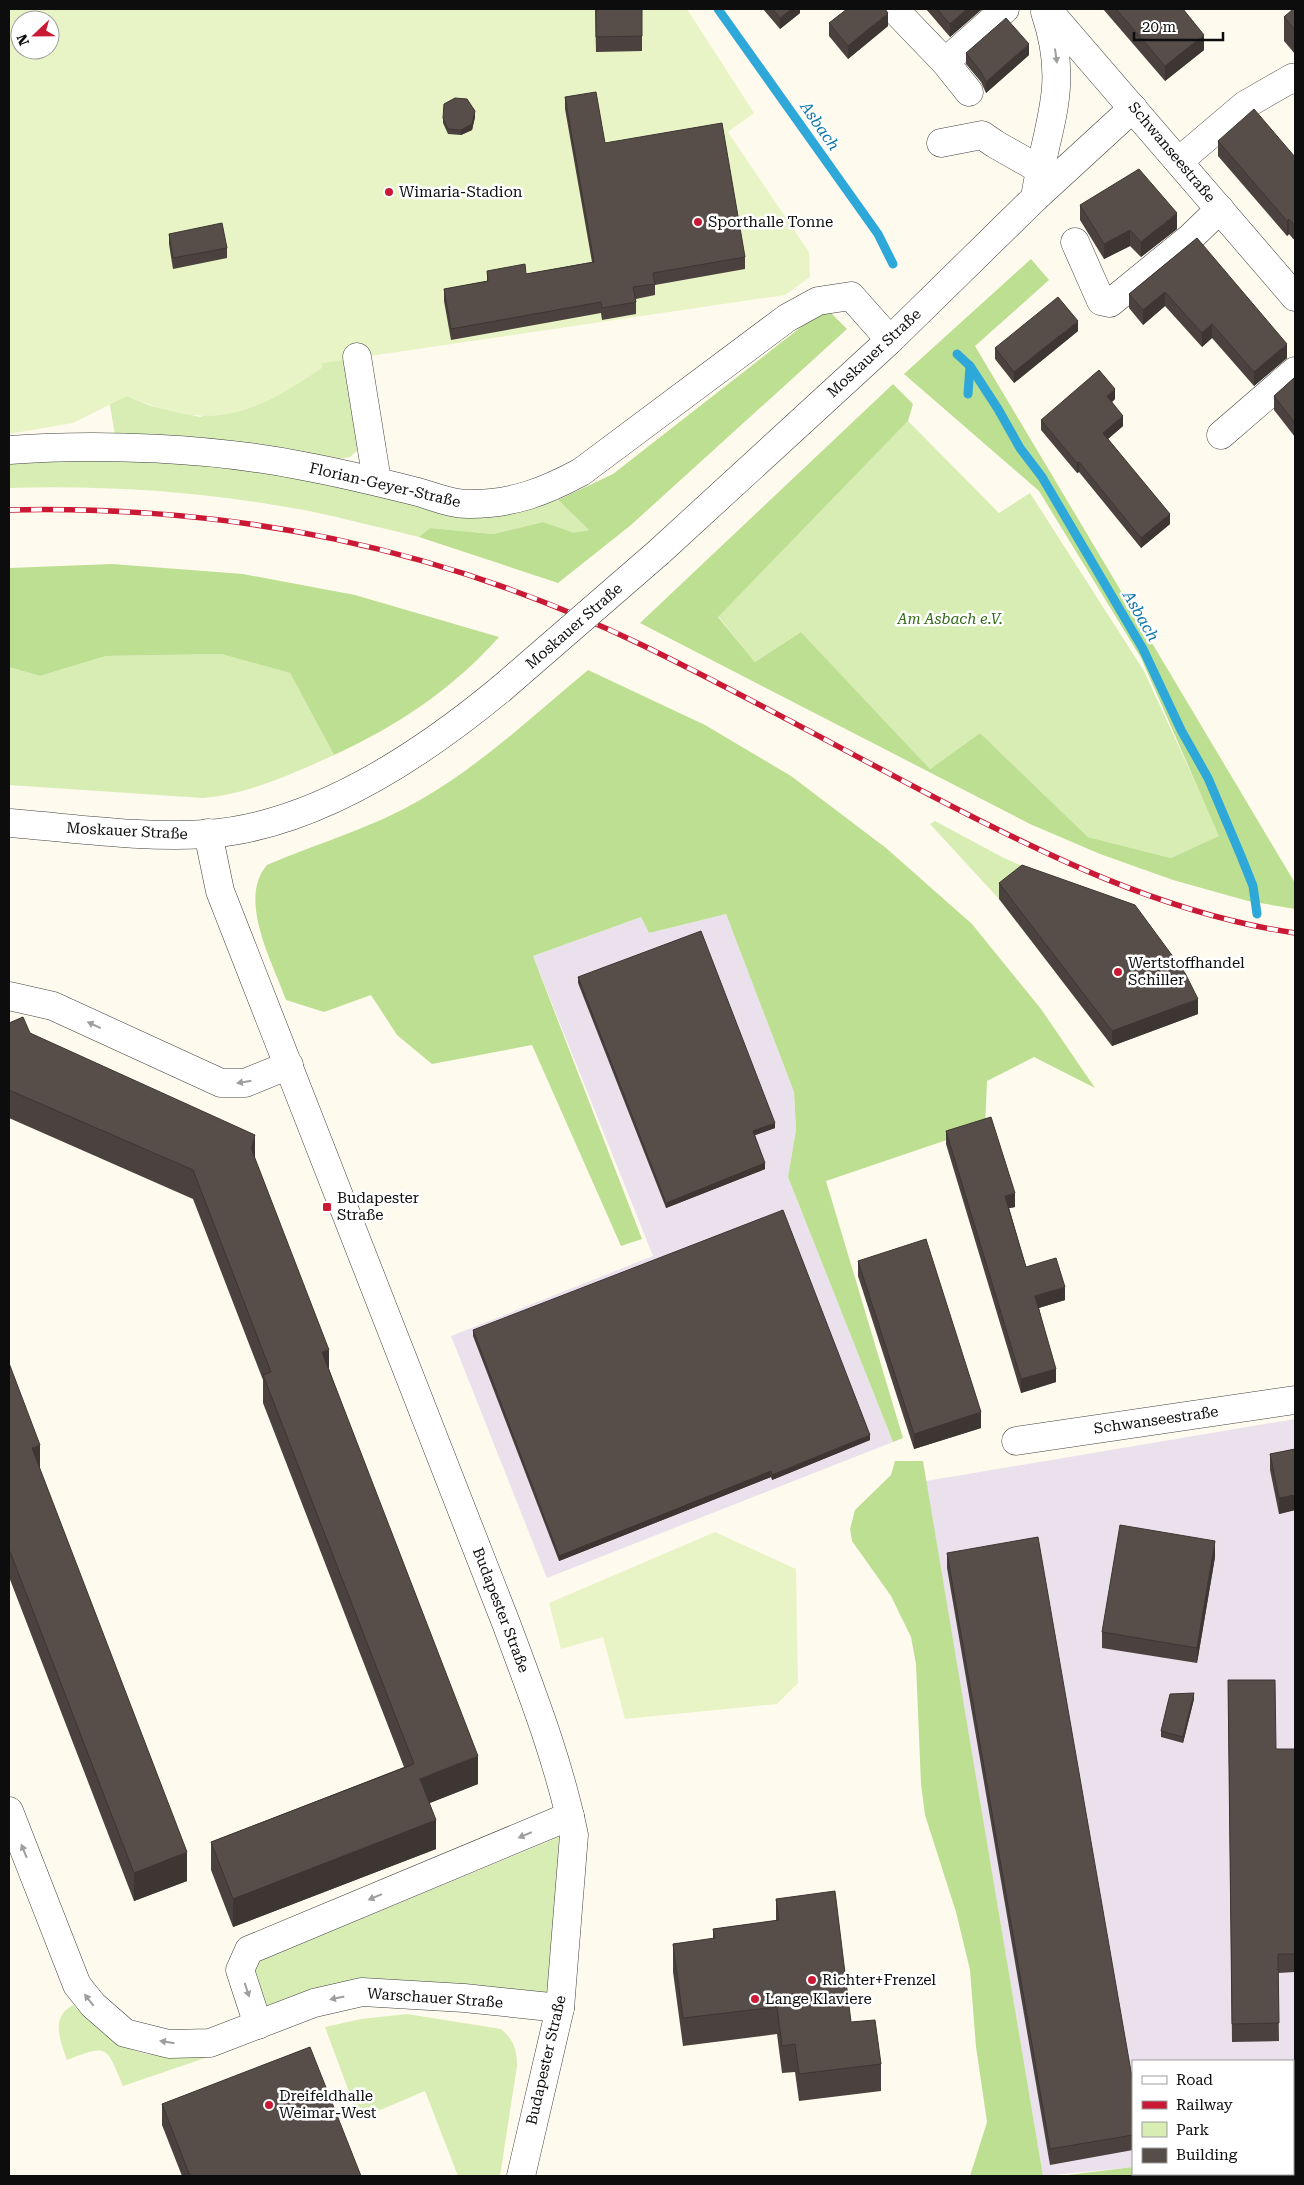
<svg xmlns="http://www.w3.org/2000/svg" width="1304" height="2185" font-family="'Roboto Serif',serif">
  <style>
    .industrial { fill: #eae1ed }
    .green { fill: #d8edb3 }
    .forest { fill: #bddf91 }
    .pitch { fill: #e9f4c6; fill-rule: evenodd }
    .water { fill: #ade7fc; stroke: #2da8d9 }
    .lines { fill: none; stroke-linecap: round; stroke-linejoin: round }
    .stream { stroke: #2da8d9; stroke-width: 9 }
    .minor-casing { stroke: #404040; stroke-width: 29 }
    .minor { stroke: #fff; stroke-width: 28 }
    .rail-casing { stroke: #ca1935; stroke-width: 5.5 }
    .rail { stroke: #fff; stroke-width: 4; stroke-dasharray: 11; stroke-linecap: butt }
    .minor-bridge-casing { stroke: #404040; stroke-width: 29; stroke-linecap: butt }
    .minor-bridge { stroke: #fff; stroke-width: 28 }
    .wall { fill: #4b423f }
    .shaded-wall { fill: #3d3633 }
    .building { fill: #574d49; stroke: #3d3633 }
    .oneway { fill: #9e9e9e }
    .poi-dot { fill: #ca1935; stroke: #fff; stroke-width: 2 }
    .labels { text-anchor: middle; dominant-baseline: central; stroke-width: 5; stroke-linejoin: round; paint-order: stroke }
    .street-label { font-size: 15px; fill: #0d0d0d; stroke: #fff }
    .poi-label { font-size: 15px; fill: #0d0d0d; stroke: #fff; text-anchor: start }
    .park-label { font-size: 15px; font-style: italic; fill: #326b18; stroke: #fff }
    .water-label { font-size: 16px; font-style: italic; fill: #0b77aa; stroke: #fff }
  </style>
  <rect width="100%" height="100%" fill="#fffaee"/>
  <g class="industrial">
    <polygon points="726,914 794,1092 796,1130 788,1177 893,1442 547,1578 451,1336 653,1256 533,956 641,917 649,933"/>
    <polygon points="1295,1419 1295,2176 1149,2176 1150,2174 1293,2174 1293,2061 1133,2061 1133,2167 1043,2176 926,1481"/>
  </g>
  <g class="green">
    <polygon points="348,359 360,448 350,457 339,459 234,444 115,435 109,400 127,396 151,406 200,417 321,363"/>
    <polygon points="908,421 999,513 1030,493 1144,671 1220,836 1171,858 1088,837 980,733 930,769 801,632 755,662 718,616"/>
    <path d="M116 459 212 464 516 510 558 500 589 530 574 534 543 522 493 534 430 528 419 537C381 528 343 518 304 510 208 492 107 485 9 488V462Z"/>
    <path d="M221 654 290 673 334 755C292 774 249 794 203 798L9 785V667L40 676 106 656Z"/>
    <polygon points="935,821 1002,857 1077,891 999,899 930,824"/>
    <polygon points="559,1837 552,1994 268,2008 252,1964"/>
    <path d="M73 2005C123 2054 140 2060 211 2056L123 2086C106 2045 108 2044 67 2060 60 2040 50 2017 73 2005Z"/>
    <path d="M407 2014 501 2029C514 2040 517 2050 517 2066L500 2176H458L425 2091 359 2119 325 2027 361 2019Z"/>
  </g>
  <g class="forest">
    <polygon points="1031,259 1049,280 975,346 1295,883 1295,909 1248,901 1173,880 1100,854 1030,824 640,623 893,384 913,404 908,421 718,617 755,662 801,632 930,769 980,733 1088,837 1171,858 1219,836 1141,658 1039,491 904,374"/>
    <polygon points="829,311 847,329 631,525 558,583 419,537 430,528 493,534 543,522 574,533 589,530 558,500 613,474 815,316"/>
    <path d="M112 564 243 574 355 595 499 637C453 689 397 726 334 755L290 673 221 654 106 656 40 676 9 667V568Z"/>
    <path d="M588 670 705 725 791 776 886 848 972 924 1041 1009 1095 1088 1034 1057 987 1081 985 1127 826 1181 903 1438 893 1442 788 1177 796 1130 794 1092 726 914 649 933 641 917 533 956 642 1239 621 1246 532 1045 432 1064 397 1035 371 995 324 1012 286 1000C273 963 237 899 267 865 318 843 372 828 420 800 481 765 534 715 588 670Z"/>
    <polygon points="895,1461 923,1461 1043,2176 970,2176 987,2122 976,2047 970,1970 956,1912 925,1815 921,1784 916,1664 911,1637 891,1596 852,1541 850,1529 855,1510 891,1475"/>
    <polygon points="1133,2167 1133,2174 1150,2174 1149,2176 1059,2176"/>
  </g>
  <g class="pitch">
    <path d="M9 9H687L754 113 728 132 809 252 810 277 785 295 322 363V368C249 417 212 432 127 396L73 423 9 434ZM20 20H50V50H20Z"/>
    <polygon points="715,1532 796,1569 798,1683 777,1704 625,1719 603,1637 561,1649 549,1603"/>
  </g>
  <rect class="water" x="1293" y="2087" width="2" height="56"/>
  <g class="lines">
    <g class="stream">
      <polyline points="718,9 878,234 893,264"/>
      <polyline points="957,354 970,366 998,409 1020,448 1042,477 1143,649 1181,730 1208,778 1241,856 1253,886 1257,914"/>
      <polyline points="968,394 970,366"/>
    </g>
    <defs>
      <g id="minor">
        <polyline points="894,9 945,62 969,92"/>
        <polyline points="1047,9 1295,297"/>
        <polyline points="945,62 1005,9"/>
        <polyline points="941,143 982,135 995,144 1039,169"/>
        <polyline points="1179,161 1245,105 1292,78 1295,80"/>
        <path d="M1035 198C1046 125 1071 88 1045 12"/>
        <polyline points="1075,242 1101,301 1110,303 1191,237 1220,209"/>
        <polyline points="357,357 377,481"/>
        <polyline points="1221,435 1295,371"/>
        <path d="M9 450C101 443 213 448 303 466 341 473 378 482 414 491 431 495 452 505 470 504 512 504 544 492 581 472L787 318 818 301 851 296 890 340"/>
        <polyline points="659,552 890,340 1035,198 1133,108"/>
        <path d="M9 823C74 828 140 838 206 834 313 827 420 756 501 689"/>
        <path d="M208 833 220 891 506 1623C532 1693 559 1762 574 1835L560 2008 521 2176"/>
        <polyline points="9,996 53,1006 221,1083 245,1083 289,1065"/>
        <polyline points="1016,1441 1295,1400"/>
        <polyline points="9,1811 77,1985 93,2005 125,2033 169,2044 210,2043 314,2003 362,1992 464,1998 560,2008"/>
        <polyline points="258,2025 240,1970 249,1950 570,1816"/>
      </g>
    </defs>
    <use href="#minor" class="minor-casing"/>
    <use href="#minor" class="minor"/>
    <defs>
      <path id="rail" d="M9 510C234 505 439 547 642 645 739 692 834 745 930 795 1045 855 1165 914 1295 933"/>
    </defs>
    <use href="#rail" class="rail-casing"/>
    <use href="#rail" class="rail"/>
    <defs>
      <polyline id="minor-bridge" points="501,689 659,552"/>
    </defs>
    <use href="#minor-bridge" class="minor-bridge-casing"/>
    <use href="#minor-bridge" class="minor-bridge"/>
  </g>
  <g class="wall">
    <polygon points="595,9 642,9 642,51 596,52"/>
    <polygon points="763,9 800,9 800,13 780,29"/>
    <polygon points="926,9 982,9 950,37"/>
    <polygon points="1103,9 1183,9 1204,50 1165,81"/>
    <polygon points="1295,9 1295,54 1284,41 1284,17"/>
    <polygon points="829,23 888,26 848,59 829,36"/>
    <polygon points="966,53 1029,55 986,93 981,82 966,64"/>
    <polygon points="565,97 605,143 745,257 745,269 655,285 655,295 636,299 636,314 602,320 601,313 451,340 444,301 444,289 487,281 487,271 526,274 592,262 565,109"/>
    <polygon points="475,117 472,130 461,135 448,134 443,123 443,118"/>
    <polygon points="1218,141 1295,157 1295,241 1289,234 1287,236 1218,156"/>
    <polygon points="1080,205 1177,229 1141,257 1130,246 1104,259 1080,220"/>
    <polygon points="169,234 227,248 227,258 173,269 169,244"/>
    <polygon points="1197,238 1287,358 1254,386 1212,338 1202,347 1165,306 1143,325 1129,308 1129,294"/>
    <polygon points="1078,331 1014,383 995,359 995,348"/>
    <polygon points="1295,377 1295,437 1274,410 1274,396"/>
    <polygon points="1115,399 1112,402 1123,426 1108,439 1170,524 1141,548 1079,472 1077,473 1041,430 1041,420"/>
    <polygon points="999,883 1198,1014 1112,1046 999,899"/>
    <polygon points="578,977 775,1128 755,1135 765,1169 666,1208 578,983"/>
    <polygon points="9,1023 30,1033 255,1161 329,1369 478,1784 429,1803 436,1849 233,1927 211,1870 211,1842 404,1767 263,1403 263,1380 193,1199 9,1118"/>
    <polygon points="946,1131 1015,1207 1009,1208 1026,1267 1065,1300 1039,1308 1056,1382 1021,1393 946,1144"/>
    <polygon points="858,1261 981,1428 914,1449 858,1276"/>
    <polygon points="473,1330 870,1440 772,1480 771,1477 559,1561 473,1336"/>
    <polygon points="9,1363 40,1471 187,1881 134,1901 9,1577"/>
    <polygon points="1295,1449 1295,1510 1279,1514 1270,1470 1270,1454"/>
    <polygon points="947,1553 1133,2083 1133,2150 1050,2165 947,1568"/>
    <polygon points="1215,1557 1197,1663 1102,1648 1102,1632"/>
    <polygon points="1228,1680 1276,1749 1295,1749 1295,1972 1278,1973 1279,2041 1232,2042"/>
    <polygon points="1194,1699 1183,1743 1161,1737 1161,1731"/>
    <polygon points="776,1899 851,2022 881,2064 881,2091 799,2101 795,2072 782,2073 777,2034 683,2046 673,1972 673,1944 713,1939 713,1929 776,1921"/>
    <polygon points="162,2104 361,2176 182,2176 162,2125"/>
  </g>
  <g class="shaded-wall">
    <polygon points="792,9 800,9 800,13 780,29 780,18"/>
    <polygon points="967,9 982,9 950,37 950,24"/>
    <polygon points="888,13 888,26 848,59 848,46"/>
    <polygon points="1204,35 1204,50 1165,81 1165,66"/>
    <polygon points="1029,44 1029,55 986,93 986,82"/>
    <polygon points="475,111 475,117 472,130 461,135 461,130"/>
    <polygon points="1177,213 1177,229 1141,257 1141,242"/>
    <polygon points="1289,219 1289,234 1287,236 1287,221"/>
    <polygon points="1130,230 1130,246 1104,259 1104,244"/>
    <polygon points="1165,292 1165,306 1143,325 1143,310"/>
    <polygon points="1078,321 1078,331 1014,383 1014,372"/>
    <polygon points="1212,324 1212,338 1202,347 1202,333"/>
    <polygon points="1287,344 1287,358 1254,386 1254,372"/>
    <polygon points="1115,389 1115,399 1107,406 1107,396"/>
    <polygon points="1123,416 1123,426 1103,443 1103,433"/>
    <polygon points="1079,462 1079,472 1077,473 1077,463"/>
    <polygon points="1170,514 1170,524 1141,548 1141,538"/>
    <polygon points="1198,999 1198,1014 1112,1046 1112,1031"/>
    <polygon points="775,1123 775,1128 753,1136 753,1131"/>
    <polygon points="255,1135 255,1163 251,1148"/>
    <polygon points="765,1163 765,1169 666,1208 666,1203"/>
    <polygon points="1015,1193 1015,1207 1005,1209 1005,1196"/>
    <polygon points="1065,1287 1065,1300 1035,1309 1035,1296"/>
    <polygon points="329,1350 329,1378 322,1352"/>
    <polygon points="1056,1369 1056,1382 1021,1393 1021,1379"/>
    <polygon points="981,1412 981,1428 914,1449 914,1434"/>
    <polygon points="870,1435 870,1440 772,1480 772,1475"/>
    <polygon points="40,1445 40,1473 32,1448"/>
    <polygon points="771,1471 771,1477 559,1561 559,1556"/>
    <polygon points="1295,1495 1295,1510 1279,1514 1279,1498"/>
    <polygon points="1215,1541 1215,1557 1197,1663 1197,1648"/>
    <polygon points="1194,1693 1194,1699 1183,1743 1183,1737"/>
    <polygon points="478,1756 478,1784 420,1807 420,1779"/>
    <polygon points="436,1820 436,1849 233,1927 233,1899"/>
    <polygon points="187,1852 187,1881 134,1901 134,1873"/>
  </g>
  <g class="building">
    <polygon points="596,9 642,9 642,36 596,37"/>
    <polygon points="772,9 792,9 780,18"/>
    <polygon points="847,9 885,9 888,13 848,46 829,23"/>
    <polygon points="937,9 967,9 950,24"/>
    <polygon points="1116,9 1183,9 1204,35 1165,66"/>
    <polygon points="1293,9 1295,9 1295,30 1284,17"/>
    <polygon points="1006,18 1029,44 986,82 981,72 966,53"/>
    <polygon points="596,92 605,143 722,123 745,257 653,273 655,284 633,287 636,302 602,308 601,302 451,329 444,289 488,281 487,271 525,264 526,274 594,262 565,97"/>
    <polygon points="455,98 467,99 475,111 472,124 461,130 448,129 443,118 444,104"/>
    <polygon points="1254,109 1295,157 1295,226 1289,219 1287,221 1218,141"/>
    <polygon points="1139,169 1177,213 1141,242 1130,230 1104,244 1080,205"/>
    <polygon points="222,223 227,248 173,258 169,234"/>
    <polygon points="1197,238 1287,344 1254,372 1212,324 1202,333 1165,292 1143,310 1129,294"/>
    <polygon points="1058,297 1078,321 1014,372 995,348"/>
    <polygon points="1099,370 1115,389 1107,396 1123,416 1103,433 1170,514 1141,538 1079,462 1077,463 1041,420"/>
    <polygon points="1295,377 1295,423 1274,396"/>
    <polygon points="1022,865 1135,905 1185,973 1198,999 1112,1031 999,883"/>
    <polygon points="701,931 775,1123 753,1131 765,1163 666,1203 578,977"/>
    <polygon points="23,1017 30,1033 255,1135 251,1148 329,1350 322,1352 478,1756 420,1779 436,1820 233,1899 211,1842 414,1764 263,1375 271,1372 193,1170 9,1090 9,1023"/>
    <polygon points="991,1117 1015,1193 1005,1196 1026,1267 1056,1258 1065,1287 1035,1296 1056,1369 1021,1379 946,1131"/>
    <polygon points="783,1210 870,1435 772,1475 771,1471 559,1556 473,1330"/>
    <polygon points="926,1239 981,1412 914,1434 858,1261"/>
    <polygon points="9,1363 40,1445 32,1448 187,1852 134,1873 9,1549"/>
    <polygon points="1295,1449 1295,1495 1279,1498 1270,1454"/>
    <polygon points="1120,1525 1215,1541 1197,1648 1102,1632"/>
    <polygon points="1038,1537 1133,2083 1133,2135 1050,2149 947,1553"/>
    <polygon points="1228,1680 1275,1680 1276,1749 1295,1749 1295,1954 1278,1954 1279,2023 1232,2024"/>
    <polygon points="1194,1693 1183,1737 1161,1731 1170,1694"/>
    <polygon points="835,1891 851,2022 875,2020 881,2064 799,2074 795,2044 782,2046 777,2007 683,2018 673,1944 715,1938 713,1929 779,1920 776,1899"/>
    <polygon points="310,2047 361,2176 190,2176 162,2104"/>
    <polygon points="1293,2151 1295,2151 1295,2176 1254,2176 1254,2174 1293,2174"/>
  </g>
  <defs><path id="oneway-solid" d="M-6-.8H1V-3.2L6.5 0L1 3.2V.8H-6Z" transform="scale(1.25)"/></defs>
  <g class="oneway">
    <use href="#oneway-solid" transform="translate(1056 56) rotate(82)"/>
    <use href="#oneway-solid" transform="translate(94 1025) rotate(-155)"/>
    <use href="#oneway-solid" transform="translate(244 1082) rotate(171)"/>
    <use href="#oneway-solid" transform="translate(525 1835) rotate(157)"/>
    <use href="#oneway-solid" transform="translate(24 1851) rotate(-112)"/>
    <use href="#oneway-solid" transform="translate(375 1897) rotate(157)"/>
    <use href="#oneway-solid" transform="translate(247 1990) rotate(72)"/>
    <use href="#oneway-solid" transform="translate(337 1998) rotate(168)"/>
    <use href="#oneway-solid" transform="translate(89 2000) rotate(-128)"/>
    <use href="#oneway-solid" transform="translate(167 2042) rotate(-171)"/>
  </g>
  <g class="poi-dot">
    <circle cx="389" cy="192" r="5"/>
    <circle cx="698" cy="222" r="5"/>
    <circle cx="1118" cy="972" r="5"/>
    <rect x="322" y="1202" width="10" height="10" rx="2.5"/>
    <circle cx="812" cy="1980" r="5"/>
    <circle cx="755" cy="1999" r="5"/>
    <circle cx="269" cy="2105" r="5"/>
  </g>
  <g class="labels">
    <g class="street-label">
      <text transform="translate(1172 152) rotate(50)">Schwanseestraße</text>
      <text transform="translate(874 353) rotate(-43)">Moskauer Straße</text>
      <text transform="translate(385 485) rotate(13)">Florian-Geyer-Straße</text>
      <text transform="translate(574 626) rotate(-41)">Moskauer Straße</text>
      <text transform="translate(127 831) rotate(3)">Moskauer Straße</text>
      <text transform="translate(1156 1420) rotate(-8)">Schwanseestraße</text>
      <text transform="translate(501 1610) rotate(69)">Budapester Straße</text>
      <text transform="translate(435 1998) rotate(4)">Warschauer Straße</text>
      <text transform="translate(546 2060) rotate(-77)">Budapester Straße</text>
    </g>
    <g class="poi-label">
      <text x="399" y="192">Wimaria-Stadion</text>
      <text x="708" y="222">Sporthalle Tonne</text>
      <text x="1128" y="963">Wertstoffhandel<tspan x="1128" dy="17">Schiller</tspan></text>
      <text x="337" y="1198">Budapester<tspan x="337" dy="17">Straße</tspan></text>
      <text x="822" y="1980">Richter+Frenzel</text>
      <text x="765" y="1999">Lange Klaviere</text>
      <text x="279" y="2096">Dreifeldhalle<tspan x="279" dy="17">Weimar-West</tspan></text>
    </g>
    <g class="park-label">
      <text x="950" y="619">Am Asbach e.V.</text>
    </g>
    <g class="water-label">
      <text transform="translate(820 126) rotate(55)">Asbach</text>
      <text transform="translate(1141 616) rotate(60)">Asbach</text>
    </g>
  </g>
  <rect width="1304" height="2185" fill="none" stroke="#0d0d0d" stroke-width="20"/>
  <rect x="1132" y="2060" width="162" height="115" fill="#ffffff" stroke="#9e9e9e"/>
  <rect x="1142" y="2076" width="25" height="8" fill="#ffffff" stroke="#9e9e9e"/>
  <text x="1176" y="2085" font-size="15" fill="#0d0d0d">Road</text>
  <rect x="1142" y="2101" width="25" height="8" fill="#ca1935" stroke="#9e9e9e"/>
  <text x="1176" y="2110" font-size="15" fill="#0d0d0d">Railway</text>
  <rect x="1142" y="2122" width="25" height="15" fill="#d8edb3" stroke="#9e9e9e"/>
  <text x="1176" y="2135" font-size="15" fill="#0d0d0d">Park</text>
  <rect x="1142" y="2148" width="25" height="15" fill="#574d49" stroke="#9e9e9e"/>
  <text x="1176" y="2160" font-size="15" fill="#0d0d0d">Building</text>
  <g transform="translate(35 35) rotate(248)"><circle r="24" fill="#ffffff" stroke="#9e9e9e"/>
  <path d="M0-4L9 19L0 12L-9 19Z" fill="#ca1935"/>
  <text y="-8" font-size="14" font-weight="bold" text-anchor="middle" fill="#0d0d0d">N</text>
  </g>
  <path d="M1134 32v8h89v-8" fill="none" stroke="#0d0d0d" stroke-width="2.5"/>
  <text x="1142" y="32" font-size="15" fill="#0d0d0d" stroke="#ffffff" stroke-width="4" paint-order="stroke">20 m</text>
</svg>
